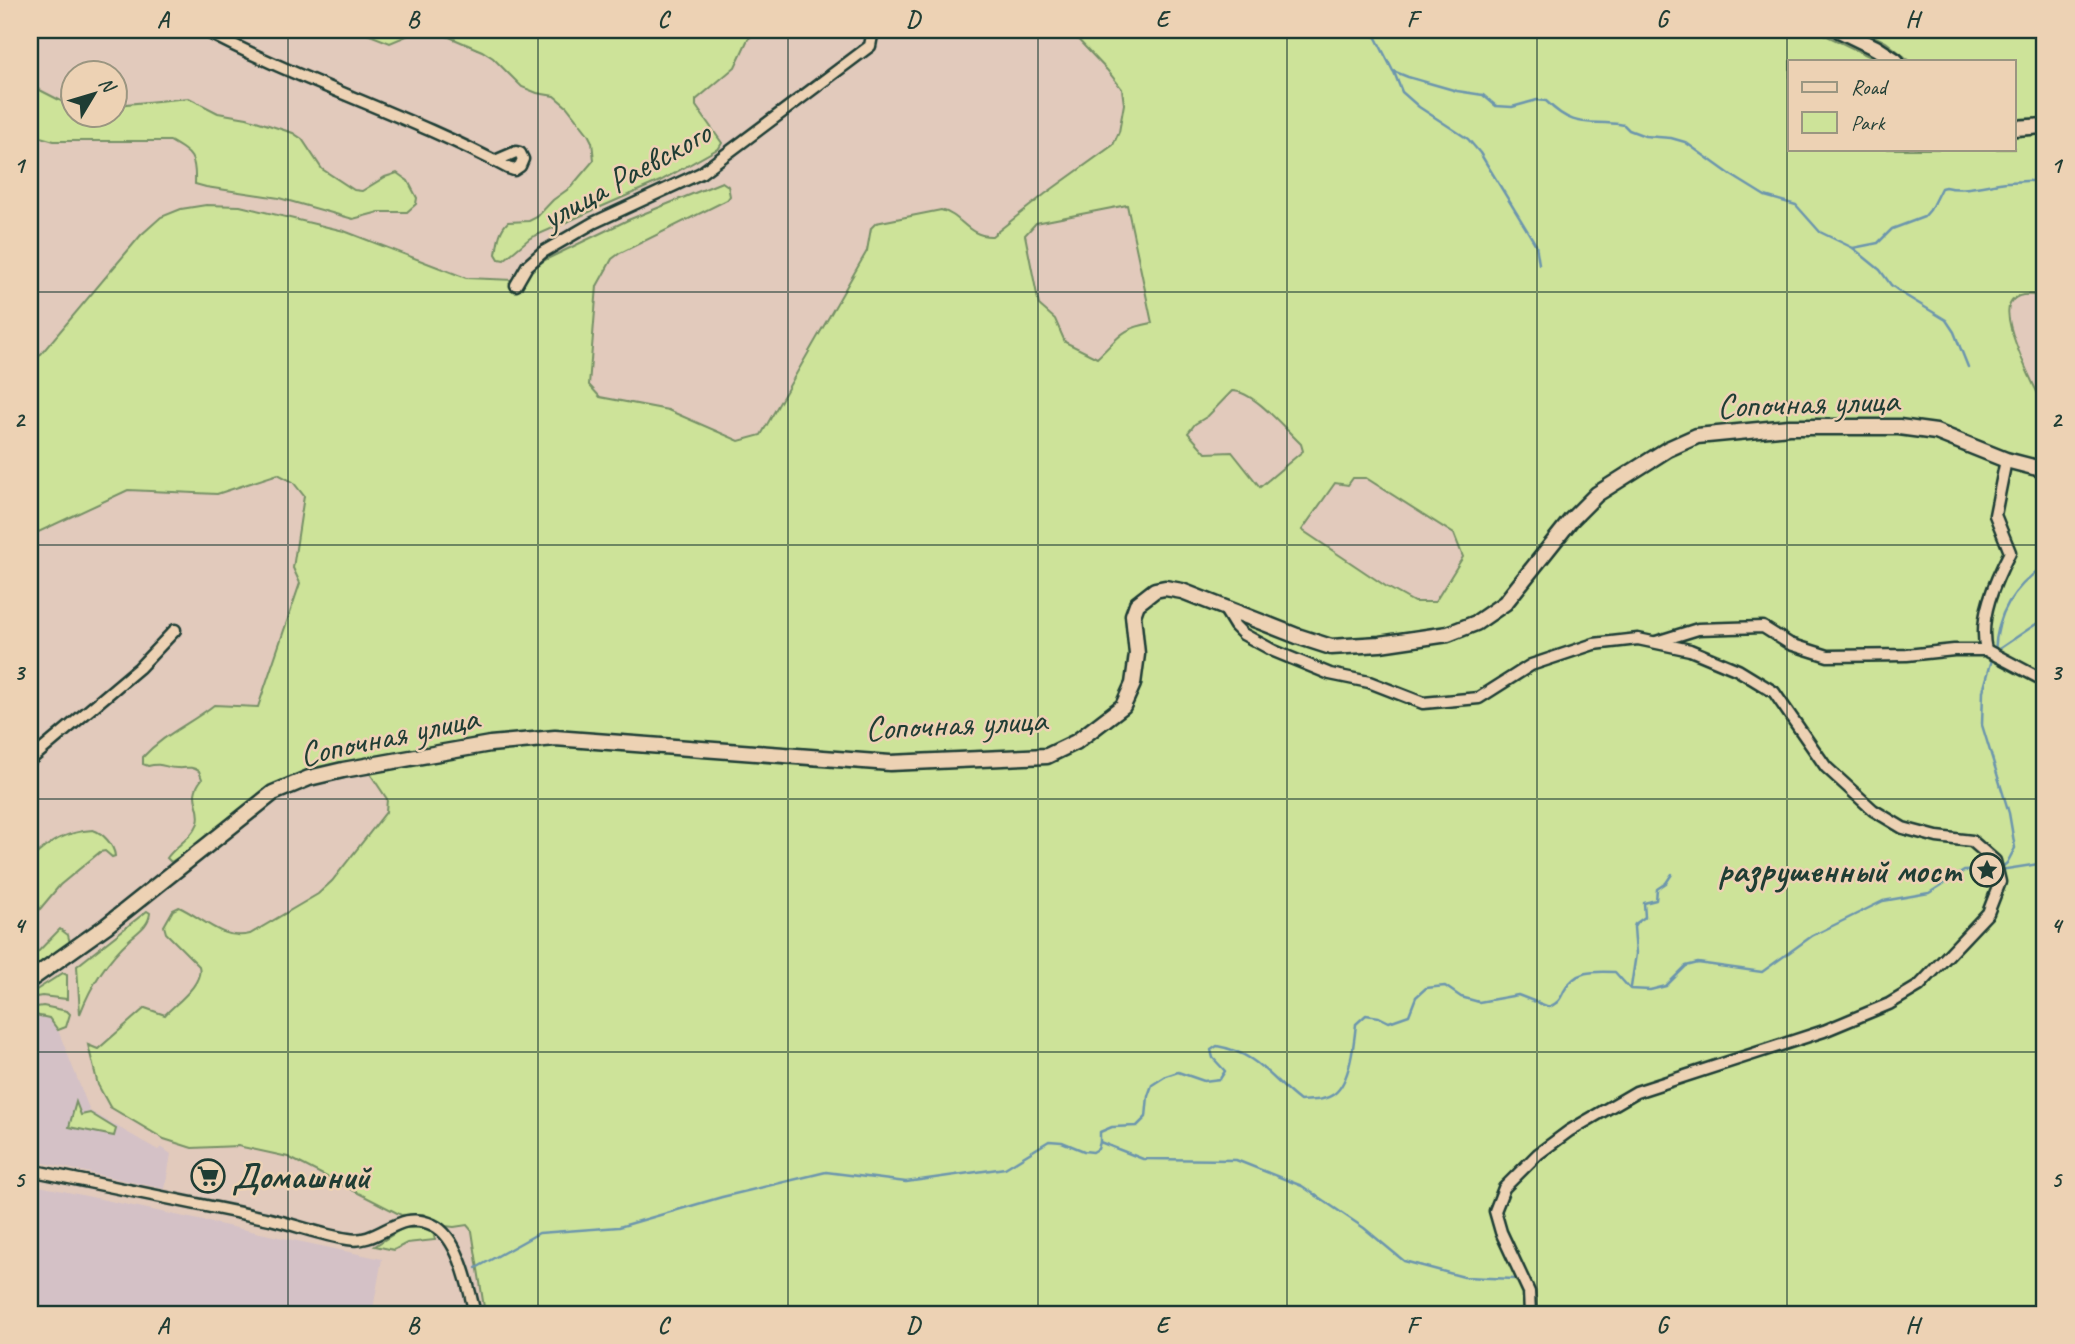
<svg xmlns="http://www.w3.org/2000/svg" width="2075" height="1344" font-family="Caveat,sans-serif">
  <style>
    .built { fill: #d4c1c6 }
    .green { fill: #cde399; stroke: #769066; stroke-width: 2; fill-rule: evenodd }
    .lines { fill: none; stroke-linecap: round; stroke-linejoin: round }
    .stream { stroke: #6c96ad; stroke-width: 2.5 }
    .street-casing { stroke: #1f3d34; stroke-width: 15 }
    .secondary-casing { stroke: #1f3d34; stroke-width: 19 }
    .street { stroke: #edd2b4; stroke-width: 10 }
    .secondary { stroke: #edd2b4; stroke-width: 14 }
    .grid { fill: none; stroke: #1f3d34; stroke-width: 2; stroke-opacity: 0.55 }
    .labels { text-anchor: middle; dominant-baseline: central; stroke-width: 5; stroke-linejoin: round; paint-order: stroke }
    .street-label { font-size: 35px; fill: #1f3d34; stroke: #edd2b4 }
    .poi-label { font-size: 35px; font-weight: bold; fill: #1f3d34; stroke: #edd2b4; text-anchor: end }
    .neatline { fill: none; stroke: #1f3d34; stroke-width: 2.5 }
    .grid-label { font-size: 23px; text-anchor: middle; font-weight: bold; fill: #1f3d34 }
  </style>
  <rect width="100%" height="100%" fill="#e2cabc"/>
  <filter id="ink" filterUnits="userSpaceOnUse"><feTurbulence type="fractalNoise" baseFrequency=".0143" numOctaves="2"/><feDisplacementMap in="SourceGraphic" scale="14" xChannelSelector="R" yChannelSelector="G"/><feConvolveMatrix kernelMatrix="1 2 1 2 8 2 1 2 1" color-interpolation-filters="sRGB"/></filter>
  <g filter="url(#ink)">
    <g class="built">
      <polygon points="30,1014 49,1018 58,1030 90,1111 158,1150 161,1147 171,1154 165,1189 30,1160"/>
      <polygon points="30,1184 382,1259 372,1314 30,1314"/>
    </g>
    <g class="green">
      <path d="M357 30H759L748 39 735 67 696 100V106L722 143 719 148 660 181 530 238 504 260 499 259 496 254C498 242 499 230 508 222L529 221 537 217 553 200 571 187 594 160 592 142 588 134 567 107 554 96 537 93 522 87 493 58 482 51 447 36 416 32 390 43Z"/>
      <path d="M1069 30H1815L1879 61H1790V149H2014V137L2045 134V296C2033 295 2017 291 2010 304 2000 321 2036 390 2045 408V1314H485L472 1231 467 1225 454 1227 445 1226 423 1214 401 1215 288 1157 238 1146 192 1148 164 1139 110 1107 98 1085 88 1045 98 1049 145 1008 165 1015C176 1003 204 984 199 966L166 933 164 926 173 910 179 907C203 918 222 941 250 934L318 894 332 881 386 812 387 799 367 769 304 775 171 862 167 858C175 846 193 837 198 823 203 805 186 799 202 779L199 771C188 765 188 769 177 768 164 768 163 762 148 766L143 764V757C164 734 190 724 214 705L258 707 300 583 293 568 304 496 293 482 278 474 217 494 128 490 30 536V436L35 438 30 430V367L141 235 161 217 181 209 206 205 240 206 344 231 466 278 514 280 547 259 628 220 722 182 728 186 730 196 727 200 620 253 612 259 597 286 589 385 600 397 668 410 739 441 761 435 867 251 871 228 876 223 941 210C962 215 967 237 992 236L1045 194 1113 145 1119 132 1124 104 1122 89 1107 70ZM1127 205 1152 323C1119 329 1120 337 1097 358L1065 342 1055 319 1039 305 1025 235 1036 223ZM1232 391C1254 391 1285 429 1301 444L1303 451 1260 487 1232 452 1206 453 1188 433 1195 424 1208 416ZM1353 478H1366L1454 534 1463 557 1435 602H1414L1387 587 1302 530 1335 483 1348 485Z"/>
      <polygon points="1862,30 2045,30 2045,118 2014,119 2014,61 1910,61 1886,42"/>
      <path d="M30 85 73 107 74 116H116V105L189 98 218 113 247 118 293 133 302 139 322 169 354 190 362 191 385 177 397 173 408 181 417 198 416 204 407 212H379L353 219 279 198 206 187 195 184C196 156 192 154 170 141H54L30 134Z"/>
      <path d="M93 830C103 833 114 845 115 856L112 857 105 851 100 852 60 885 30 921V860C50 841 65 832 93 830Z"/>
      <path d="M147 911 150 913C149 925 139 931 130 939 107 960 91 985 80 1014L77 966Z"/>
      <polygon points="60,929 68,935 70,943 39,965 33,965 30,960"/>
      <polygon points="63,973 67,975 67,999 42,996 30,998 30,994"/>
      <polygon points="43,1006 67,1011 70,1014 66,1027 58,1030 49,1018 30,1014 30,1008"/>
      <polygon points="76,1102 81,1115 90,1113 116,1129 114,1136 69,1127"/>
      <polygon points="403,1228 423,1228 433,1232 435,1240 407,1243 394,1250 375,1246"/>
    </g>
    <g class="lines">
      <g class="stream">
        <path d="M1372 30 1393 71 1408 77 1457 91 1483 95 1496 106 1512 107 1537 100 1546 101C1576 131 1589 119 1624 125L1629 130 1645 136 1671 138 1685 142 1731 175 1765 196 1796 205 1820 232 1853 248 1880 270 1891 285 1903 294 1946 320 1954 332 1968 367"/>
        <polyline points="1394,72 1402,92 1419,107 1468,139 1480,153 1536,245 1539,264"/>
        <path d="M1853 248 1878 243 1892 229 1924 217 1930 210 1941 188 1945 187C1964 192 1988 184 2006 182 2020 181 2032 182 2045 179"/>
        <polyline points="1996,651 2045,618"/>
        <path d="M1995 652C1997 612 2013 588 2045 565"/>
        <polyline points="1993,656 1983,691 1982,725 2009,813 2015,848 2007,863 2000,869"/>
        <polyline points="2000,870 2045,863"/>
        <polyline points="1631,987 1636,954 1634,927 1635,924 1645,917 1644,903 1656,900 1657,889 1666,883 1672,874"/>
        <path d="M1100 1142V1132L1112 1127 1137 1126 1146 1117 1148 1096 1152 1085 1166 1076 1178 1072 1204 1081 1220 1079 1225 1071 1213 1058 1211 1050 1217 1046C1257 1053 1270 1078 1300 1101 1311 1100 1325 1101 1334 1094 1350 1083 1354 1043 1356 1024L1366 1015 1379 1017 1389 1022 1409 1015 1416 997 1426 988 1445 986 1461 997 1479 1002 1518 995 1549 1007C1558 1003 1560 1000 1564 991 1575 970 1593 971 1615 972L1630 989 1650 990 1666 986 1686 966 1698 963 1762 972 1812 936 1883 901 1929 893 1964 871 1994 870"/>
        <polyline points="476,1268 539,1233 619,1227 722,1197 826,1172 906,1182 1005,1168 1049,1141 1062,1142 1084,1151 1093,1152 1098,1149 1100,1142 1143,1159 1236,1160 1302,1186 1364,1228 1404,1261 1464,1277 1515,1279"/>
      </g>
      <defs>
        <g id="street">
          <path d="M204 30C302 82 409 115 508 168L514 170 520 166 523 159 520 153 516 152 495 161"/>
          <polyline points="516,285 527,266 543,252 593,223 701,173 870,46 873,30"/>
          <polyline points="1224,608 1235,626 1243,634 1274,651 1330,674 1369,682 1423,703 1479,698 1531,665 1594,644 1638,639 1690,650 1738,670 1774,692 1826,767 1873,810 1903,828 1937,837 1972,841 1995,861 2000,882 1988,913 1919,986 1889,1004 1824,1031 1636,1092 1569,1131 1538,1154 1504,1188 1495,1211 1501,1232 1529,1292 1530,1314"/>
          <polyline points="1656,642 1698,629 1763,627 1790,644 1828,656 1907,655 1954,650 1986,650 2045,681"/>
          <path d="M1986 650C1978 618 1995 581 2010 552L1995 515 2006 460"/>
          <polyline points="30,760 139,668 175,630"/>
          <path d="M30 1170C110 1187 190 1203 270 1219 296 1225 321 1235 348 1239 381 1245 397 1208 433 1225 459 1237 469 1289 475 1314"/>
        </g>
        <g id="secondary">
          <polyline points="1839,30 1876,48 1896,61"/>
          <polyline points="2014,128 2045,126"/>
          <polyline points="30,980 106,926 273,793 309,778 343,770 490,744 555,738 890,763 1047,756 1076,742 1123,706 1133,684 1137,654 1133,615 1137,604 1155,590 1165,588 1182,591 1297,636 1331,647 1380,644 1448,634 1476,623 1505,603 1571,520 1597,494 1668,449 1697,436 1789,427 1899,427 1936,432 2006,460 2045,470"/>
        </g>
      </defs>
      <use href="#street" class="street-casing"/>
      <use href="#secondary" class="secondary-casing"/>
      <use href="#street" class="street"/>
      <use href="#secondary" class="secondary"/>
    </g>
  </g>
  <path class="grid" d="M288 30V1314M538 30V1314M788 30V1314M1038 30V1314M1287 30V1314M1537 30V1314M1787 30V1314M30 292H2045M30 545H2045M30 799H2045M30 1052H2045"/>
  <defs>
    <symbol id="sight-ring" viewBox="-11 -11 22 22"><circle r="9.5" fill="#edd2b4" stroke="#1f3d34" stroke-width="1.5"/><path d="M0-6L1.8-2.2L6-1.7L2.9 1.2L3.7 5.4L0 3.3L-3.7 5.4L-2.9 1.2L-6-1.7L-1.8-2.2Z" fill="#1f3d34"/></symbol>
    <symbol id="supermarket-ring" viewBox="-11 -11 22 22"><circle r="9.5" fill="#edd2b4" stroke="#1f3d34" stroke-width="1.5"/><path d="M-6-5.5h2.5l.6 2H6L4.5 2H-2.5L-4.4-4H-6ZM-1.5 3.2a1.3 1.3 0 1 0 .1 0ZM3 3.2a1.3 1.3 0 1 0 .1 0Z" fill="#1f3d34"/></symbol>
  </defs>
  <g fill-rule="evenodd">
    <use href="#sight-ring" x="1968" y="851" width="38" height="38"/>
    <use href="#supermarket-ring" x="189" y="1157" width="38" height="38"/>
  </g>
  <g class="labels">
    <g class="street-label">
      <text transform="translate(626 175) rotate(-29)">улица Раевского</text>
      <text transform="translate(1808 403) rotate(-2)">Сопочная улица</text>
      <text transform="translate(956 724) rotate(-3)">Сопочная улица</text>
      <text transform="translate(389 736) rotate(-12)">Сопочная улица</text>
    </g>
    <g class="poi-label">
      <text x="1962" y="870">разрушенный мост</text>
      <text x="232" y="1176" text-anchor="start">Домашний</text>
    </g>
  </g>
  <rect width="2075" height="1344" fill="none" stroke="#edd2b4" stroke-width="77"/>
  <rect x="1788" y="60" width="228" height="91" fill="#edd2b4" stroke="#9b9681" stroke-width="2"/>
  <rect x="1802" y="82" width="35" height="10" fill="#edd2b4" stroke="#9b9681" stroke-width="2"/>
  <text x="1851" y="94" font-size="21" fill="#1f3d34">Road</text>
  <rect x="1802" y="112" width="35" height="21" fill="#cde399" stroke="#9b9681" stroke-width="2"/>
  <text x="1851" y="130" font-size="21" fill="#1f3d34">Park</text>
  <g transform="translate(94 94) rotate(52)"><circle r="33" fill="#edd2b4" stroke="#9b9681" stroke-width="2"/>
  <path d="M0-5L12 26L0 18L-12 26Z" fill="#1f3d34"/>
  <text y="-10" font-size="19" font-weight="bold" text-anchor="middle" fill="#1f3d34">N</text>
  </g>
  <rect x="38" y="38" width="1998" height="1268" class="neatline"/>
  <g class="grid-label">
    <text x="163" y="27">A</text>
    <text x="413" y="27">B</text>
    <text x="663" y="27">C</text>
    <text x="913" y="27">D</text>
    <text x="1162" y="27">E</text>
    <text x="1412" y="27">F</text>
    <text x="1662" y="27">G</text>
    <text x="1912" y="27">H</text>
    <text x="19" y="173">1</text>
    <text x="2056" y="173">1</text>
    <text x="19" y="427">2</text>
    <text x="2056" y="427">2</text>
    <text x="19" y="680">3</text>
    <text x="2056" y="680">3</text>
    <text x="19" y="933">4</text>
    <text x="2056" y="933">4</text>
    <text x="19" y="1187">5</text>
    <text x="2056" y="1187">5</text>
    <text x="163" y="1333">A</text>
    <text x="413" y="1333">B</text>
    <text x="663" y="1333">C</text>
    <text x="913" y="1333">D</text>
    <text x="1162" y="1333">E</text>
    <text x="1412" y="1333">F</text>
    <text x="1662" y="1333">G</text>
    <text x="1912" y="1333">H</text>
  </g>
</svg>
